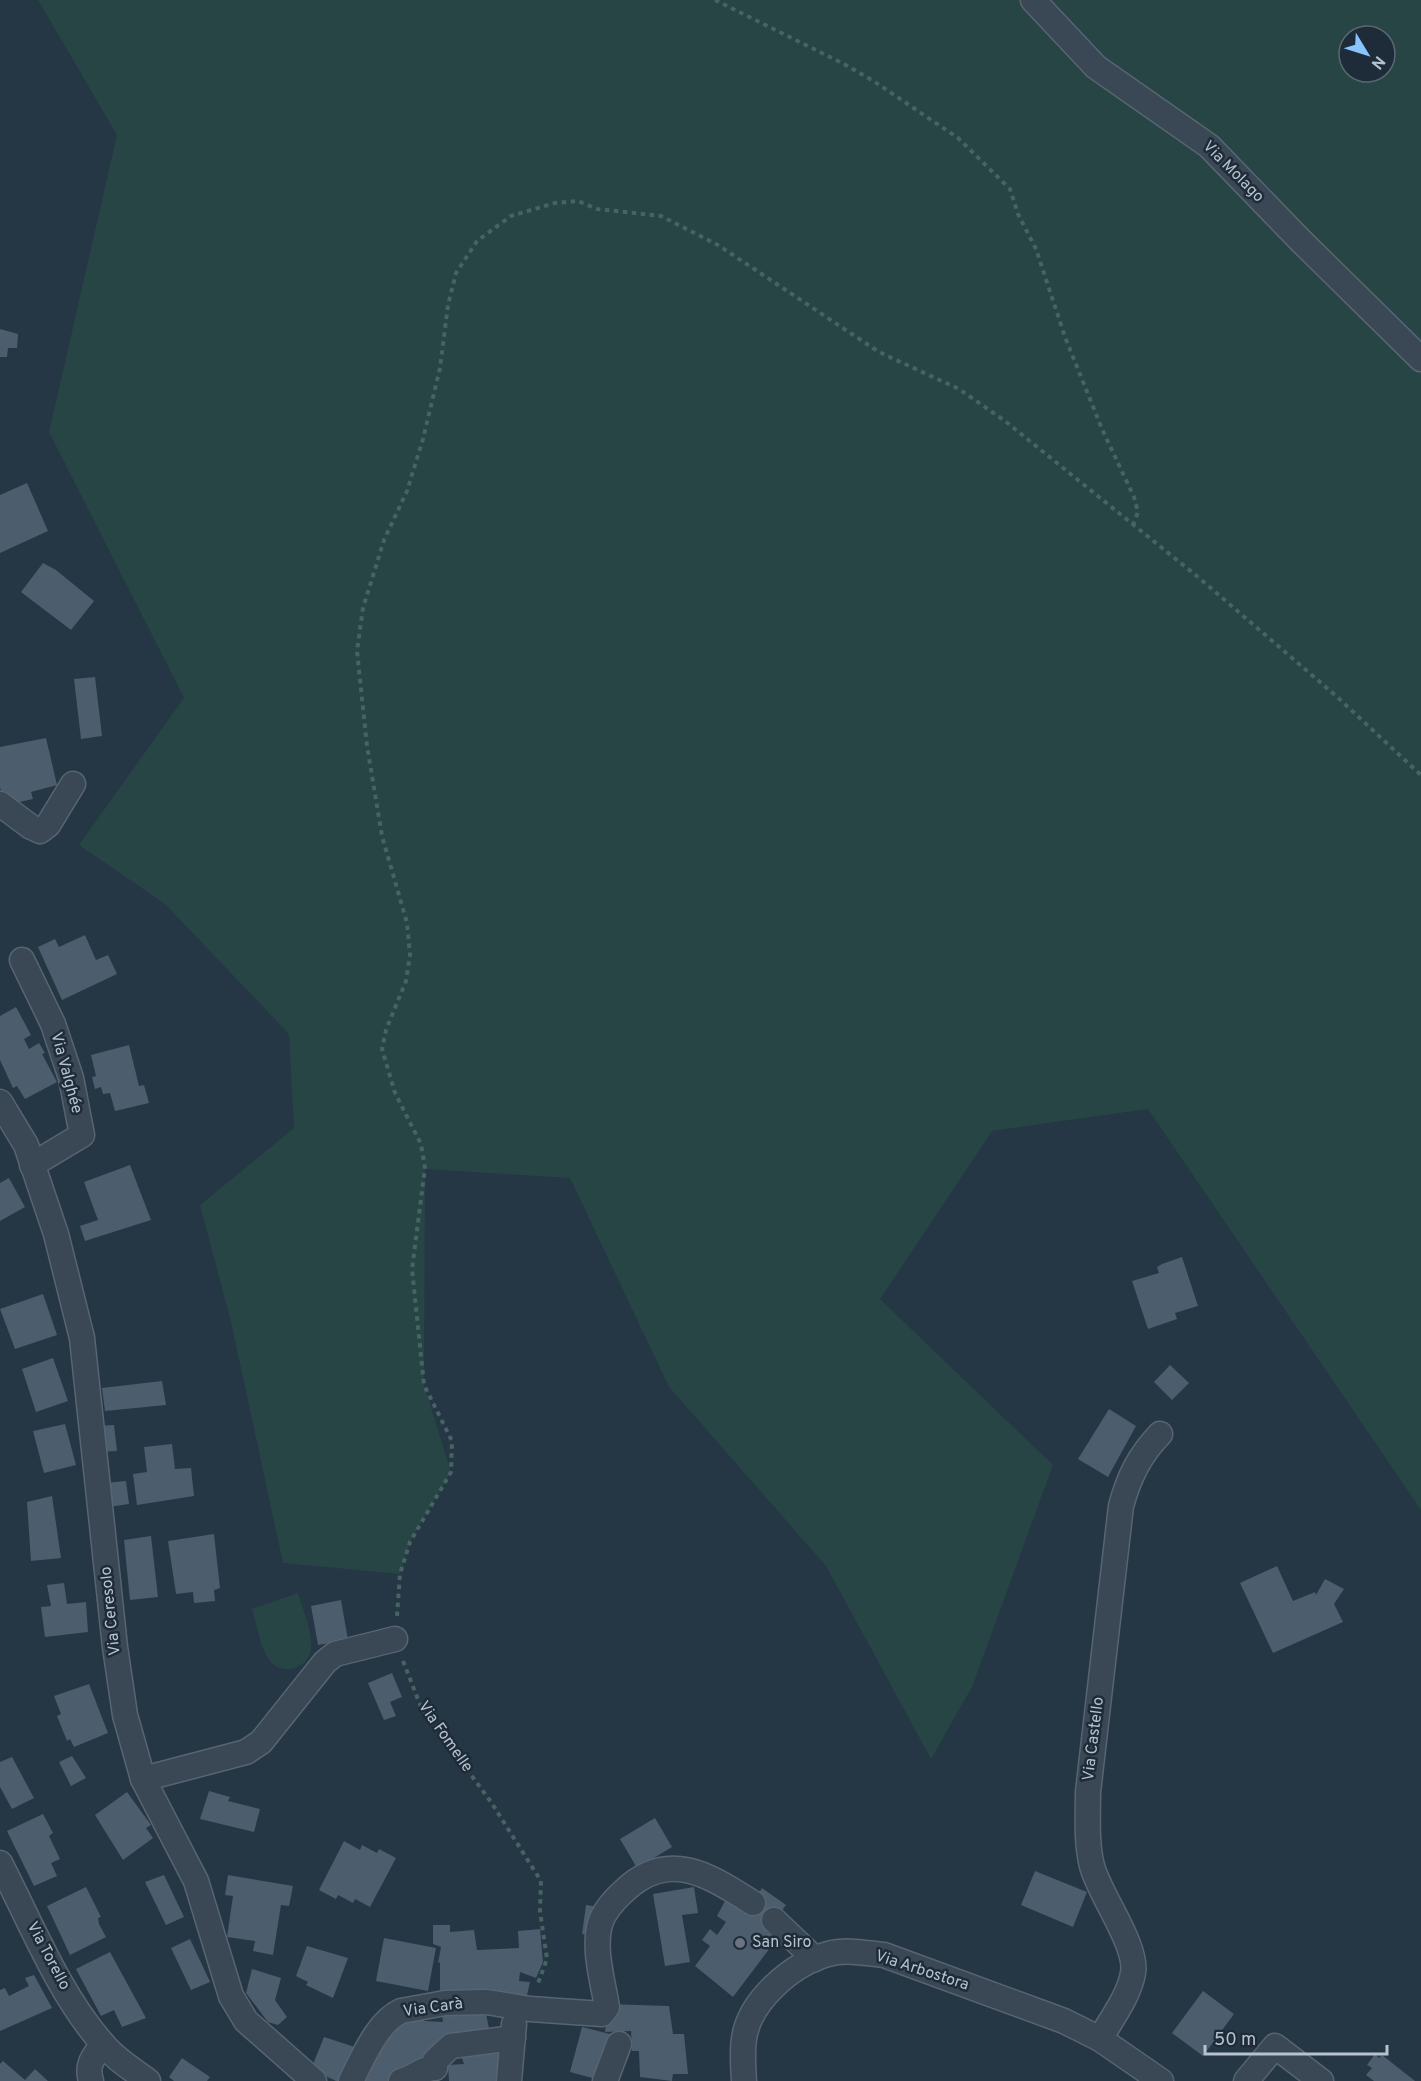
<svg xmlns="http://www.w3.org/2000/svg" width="1421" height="2081" font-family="Overpass,sans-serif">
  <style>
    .green { fill: #274545; fill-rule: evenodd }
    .building { fill: #4c5d6e }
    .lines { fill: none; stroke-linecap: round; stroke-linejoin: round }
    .minor-casing { stroke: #586571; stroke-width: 27 }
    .path { stroke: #476363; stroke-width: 4; stroke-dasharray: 4.5 4.5; stroke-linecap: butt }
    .minor { stroke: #3a4754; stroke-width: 24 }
    .worship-dot { fill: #6b7280; stroke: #1e2c39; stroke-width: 2 }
    .labels { text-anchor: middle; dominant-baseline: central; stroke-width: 5; stroke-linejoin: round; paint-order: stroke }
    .street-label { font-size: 16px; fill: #b7c2cd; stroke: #1e2c39 }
    .poi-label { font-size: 16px; fill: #b7c2cd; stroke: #1e2c39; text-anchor: start }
  </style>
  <rect width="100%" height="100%" fill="#253645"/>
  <g class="green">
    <path d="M38 0H1421V1510L1148 1109 992 1131 880 1299 1053 1465 972 1687 931 1759 826 1566 669 1387 570 1178 425 1169 424 1385 451 1472 410 1542 400 1574 283 1563 231 1322 200 1205 294 1128 289 1034 165 904 79 845 184 698 49 432 117 135ZM1349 36H1385V72H1349Z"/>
    <path d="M298 1593C304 1615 328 1661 291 1669 283 1670 275 1668 270 1661 260 1648 257 1625 252 1609Z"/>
  </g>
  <g class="building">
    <polygon points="0,329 18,334 17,348 8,348 7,357 0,357"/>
    <polygon points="27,483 48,531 0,553 0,495"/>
    <polygon points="43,563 56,570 94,601 71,630 21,592"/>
    <polygon points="95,677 102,736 81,739 74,679"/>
    <polygon points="46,738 57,785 31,792 33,799 10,804 3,800 0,787 0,747"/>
    <polygon points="85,935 96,960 108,955 117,974 62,1000 38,947 55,939 59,947"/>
    <polygon points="16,1007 31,1035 24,1039 29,1049 39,1043 45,1053 42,1054 57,1082 25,1099 17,1086 13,1088 0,1060 0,1016"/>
    <polygon points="129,1045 139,1086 144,1085 149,1103 115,1111 110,1093 103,1094 101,1087 95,1089 92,1077 96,1076 91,1055"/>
    <polygon points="130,1165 151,1220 85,1241 80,1226 98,1220 84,1182"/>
    <polygon points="9,1178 25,1207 0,1221 0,1183"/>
    <polygon points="1182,1257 1198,1306 1175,1313 1177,1319 1148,1329 1132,1281 1159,1273 1157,1267 1162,1264"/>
    <polygon points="43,1294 57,1335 15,1349 0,1309"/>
    <polygon points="53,1358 68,1401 36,1412 22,1369"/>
    <polygon points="1170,1365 1189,1383 1172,1400 1154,1382"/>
    <polygon points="162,1381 166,1405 105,1411 102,1388"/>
    <polygon points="1109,1409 1136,1426 1108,1477 1078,1459"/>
    <polygon points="65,1424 76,1465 44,1473 33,1431"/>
    <polygon points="114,1425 117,1451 99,1452 96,1426"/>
    <polygon points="172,1444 175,1469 191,1468 194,1496 137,1505 133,1474 147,1472 144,1447"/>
    <polygon points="126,1481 129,1504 108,1507 105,1483"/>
    <polygon points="52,1496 61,1558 31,1561 27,1502"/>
    <polygon points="214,1534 220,1588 214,1590 215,1601 194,1603 193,1592 176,1594 168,1541"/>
    <polygon points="151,1536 158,1597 130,1600 124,1540"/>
    <polygon points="1277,1566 1293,1601 1315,1592 1316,1595 1325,1579 1344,1589 1334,1604 1343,1622 1273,1653 1240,1583"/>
    <polygon points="64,1583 67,1604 86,1602 88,1632 45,1637 41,1607 51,1606 47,1585"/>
    <polygon points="341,1600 348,1640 318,1645 311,1606"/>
    <polygon points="392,1673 402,1697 390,1702 396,1716 384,1720 368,1683"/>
    <polygon points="89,1684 108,1733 74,1747 70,1739 67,1741 57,1716 61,1714 54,1696"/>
    <polygon points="72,1756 86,1778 71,1786 59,1762"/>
    <polygon points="12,1757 34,1798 12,1809 0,1787 0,1762"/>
    <polygon points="209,1791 230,1797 228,1801 260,1809 254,1832 200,1819"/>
    <polygon points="127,1792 151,1825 146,1828 153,1838 123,1860 95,1815"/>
    <polygon points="43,1814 53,1833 49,1836 60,1859 51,1863 57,1876 34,1886 7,1831"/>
    <polygon points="655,1818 672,1847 637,1868 620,1839"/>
    <polygon points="344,1841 360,1850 362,1845 377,1853 379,1849 396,1858 370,1907 355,1899 353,1903 338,1895 336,1899 319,1890"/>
    <polygon points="1035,1871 1087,1892 1073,1927 1021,1905"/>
    <polygon points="164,1875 184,1917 166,1925 145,1882"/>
    <polygon points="228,1875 293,1886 289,1906 281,1905 273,1955 253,1951 255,1941 227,1937 233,1896 225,1895"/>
    <polygon points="86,1887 101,1917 98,1918 99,1924 106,1937 70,1955 47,1906"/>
    <polygon points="694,1887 698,1913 682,1915 690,1962 665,1966 653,1894"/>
    <polygon points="762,1888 786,1905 766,1931 776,1940 733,1997 695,1966 710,1946 702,1940 710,1929 717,1935 726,1922 717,1916 726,1899 748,1911"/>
    <polygon points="586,1905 599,1907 594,1936 582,1934"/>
    <polygon points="433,1925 450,1925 450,1932 474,1930 477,1950 519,1948 518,1931 540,1929 543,1962 536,1978 520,1972 519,1981 530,1982 525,2004 440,1997 440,1962 438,1963 441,1947 433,1944"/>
    <polygon points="384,1938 436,1948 428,1991 376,1981"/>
    <polygon points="190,1939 210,1982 191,1990 171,1948"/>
    <polygon points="307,1946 348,1958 333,1998 306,1985 308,1982 296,1976"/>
    <polygon points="110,1952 146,2018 122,2027 114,2010 101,2016 76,1969"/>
    <polygon points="252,1969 281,1978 275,2000 287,2017 278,2025 268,2022 246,1993"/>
    <polygon points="34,1975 52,2008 0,2031 0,1990 5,1988 9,1996 29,1986 25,1978"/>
    <polygon points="1203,1991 1234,2014 1203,2056 1172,2033"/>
    <polygon points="484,2004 491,2038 435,2067 404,2074 395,2070 391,2081 359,2081 384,2030 424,2013 424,2021 443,2022 441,2009"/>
    <polygon points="608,2004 669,2006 673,2034 684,2034 688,2074 673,2074 672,2081 640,2077 639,2051 632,2051 631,2031 605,2032"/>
    <polygon points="582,2027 610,2034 596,2079 570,2072"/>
    <polygon points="324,2037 364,2050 347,2081 336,2081 311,2069"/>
    <polygon points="503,2041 506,2081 449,2081 448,2065 464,2064 458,2046"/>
    <polygon points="1375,2054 1379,2058 1382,2055 1415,2081 1374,2081 1366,2075 1372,2068 1367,2065"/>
    <polygon points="182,2058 210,2077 207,2081 174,2081 169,2077"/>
    <polygon points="3,2061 25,2080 35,2069 48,2081 0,2081 0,2064"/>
  </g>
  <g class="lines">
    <defs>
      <g id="minor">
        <polyline points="1033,0 1096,67 1209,146 1301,241 1421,359"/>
        <polyline points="0,804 31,827 40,831 48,825 73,784"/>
        <polyline points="22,960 53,1024 71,1078 82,1135 32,1165"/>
        <polyline points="0,1102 26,1145 56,1234 82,1338 115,1647 125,1715 143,1779 196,1881 231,1996 246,2021 314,2081"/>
        <polyline points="143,1779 246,1752 261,1742 325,1662 335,1654 395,1639"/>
        <path d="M0 1863C31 1923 58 1992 102 2043 115 2059 132 2069 148 2081"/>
        <polyline points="774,1920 815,1959"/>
        <path d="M1100 2039C1112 2018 1129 1996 1133 1973 1138 1946 1100 1896 1092 1866 1086 1842 1088 1817 1088 1792L1121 1506C1129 1477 1139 1456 1160 1434"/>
        <path d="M91 2081C86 2065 93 2057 103 2044"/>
        <path d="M351 2081C363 2058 377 2022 401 2011L445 2003 487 2002 530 2009 602 2014 607 2007C603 1982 593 1949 600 1924 604 1911 614 1900 624 1891 669 1848 710 1876 753 1903"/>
        <path d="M401 2081C414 2078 422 2068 435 2068V2061L451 2046 513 2038"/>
        <polyline points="509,2081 514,2024"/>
        <polyline points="605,2081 619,2044"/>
        <path d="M744 2081C743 2067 742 2053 744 2039 749 2001 792 1964 828 1954 846 1949 866 1953 884 1955L1064 2021 1100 2039 1161 2081"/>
        <polyline points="1246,2081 1275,2046 1321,2081"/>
      </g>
    </defs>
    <use href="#minor" class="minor-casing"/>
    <g class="path">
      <polyline points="715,0 844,64 875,82 958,138 1010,189 1018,214 1036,249 1065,337 1102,429 1134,497 1138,512 1133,525"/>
      <polyline points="397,1616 400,1574 410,1542 451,1472 452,1441 424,1385 412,1269 425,1168 421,1144 395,1093 382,1049 386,1030 406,981 410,955 407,923 382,836 367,746 357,651 363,608 384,540 407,491 423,439 440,368 448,305 456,273 477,241 511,216 555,203 578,201 597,209 661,216 718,245 879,352 959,389 1005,421 1198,577 1335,695 1421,775"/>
      <polyline points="403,1661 421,1707 491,1802 541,1881 540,1911 547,1959 537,1986"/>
    </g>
    <use href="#minor" class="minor"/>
  </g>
  <circle class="worship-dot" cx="740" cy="1943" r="6"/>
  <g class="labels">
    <g class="street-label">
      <text transform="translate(1233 172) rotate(45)">Via Molago</text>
      <text transform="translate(66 1073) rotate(75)">Via Valghée</text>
      <text transform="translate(111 1611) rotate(-96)">Via Ceresolo</text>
      <text transform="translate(445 1737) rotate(55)">Via Fomelle</text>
      <text transform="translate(1094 1739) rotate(-83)">Via Castello</text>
      <text transform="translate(48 1956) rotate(62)">Via Torello</text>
      <text transform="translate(922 1971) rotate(18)">Via Arbostora</text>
      <text transform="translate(433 2008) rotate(-8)">Via Carà</text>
    </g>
    <g class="poi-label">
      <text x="752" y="1943">San Siro</text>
    </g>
  </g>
  <g transform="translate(1367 54) rotate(128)"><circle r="28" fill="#1e2c39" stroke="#5b6874" stroke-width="1.5"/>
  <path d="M0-4.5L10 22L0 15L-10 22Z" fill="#8ac4ff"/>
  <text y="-9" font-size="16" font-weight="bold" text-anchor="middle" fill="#b7c2cd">N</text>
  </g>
  <path d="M1205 2045v9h182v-9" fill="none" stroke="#b7c2cd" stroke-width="3"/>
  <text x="1214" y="2045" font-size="18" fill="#b7c2cd" stroke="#1e2c39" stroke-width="4.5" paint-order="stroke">50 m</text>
</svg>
